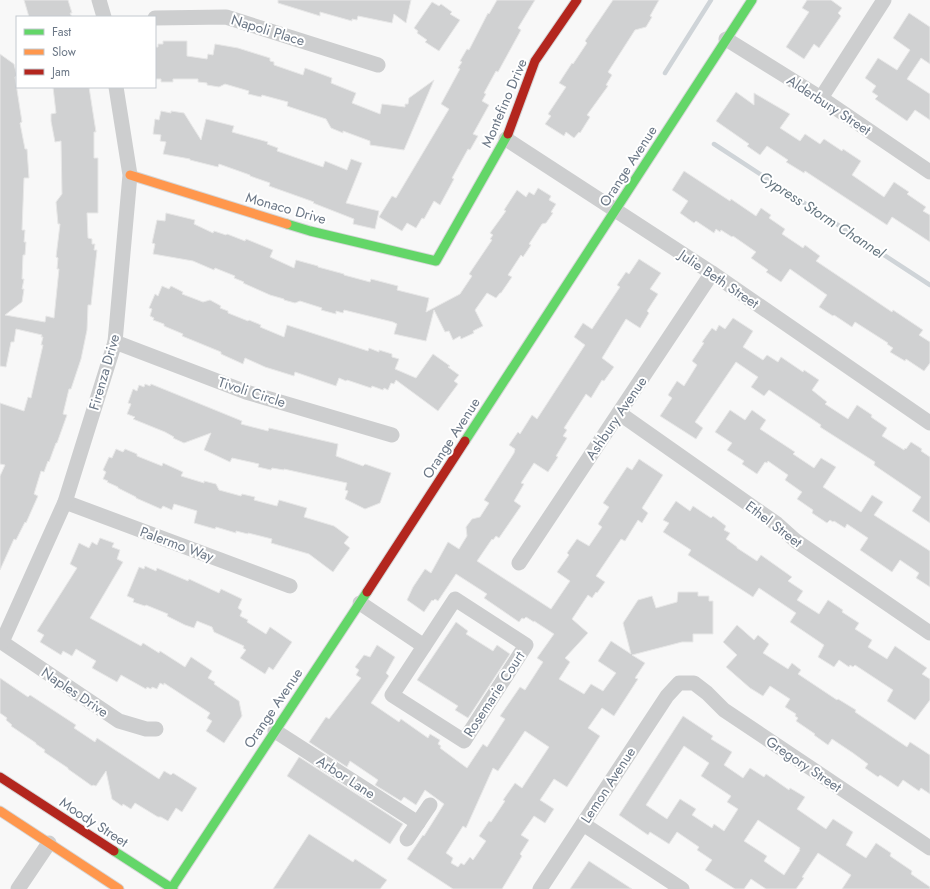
<svg xmlns="http://www.w3.org/2000/svg" width="930" height="889" font-family="Jost,sans-serif">
  <style>
    .lines { fill: none; stroke-linecap: round; stroke-linejoin: round }
    .stream { stroke: #cfd4d8; stroke-width: 4.5 }
    .building { fill: #d0d1d2; stroke: #e8e8e8; fill-rule: evenodd }
    .fast-casing { stroke: #d5d6d7; stroke-width: 11 }
    .slow-casing { stroke: #d5d6d7; stroke-width: 11 }
    .jam-casing { stroke: #d5d6d7; stroke-width: 11 }
    .street { stroke: #cdcecf; stroke-width: 15 }
    .fast { stroke: #63d668; stroke-width: 9 }
    .slow { stroke: #ff974d; stroke-width: 9 }
    .jam { stroke: #b3261e; stroke-width: 9 }
    .labels { text-anchor: middle; dominant-baseline: central; stroke-width: 4; stroke-linejoin: round; paint-order: stroke }
    .street-label { font-size: 14px; fill: #6b7786; stroke: #fff }
    .water-label { font-size: 15px; font-style: italic; fill: #677781; stroke: #fff }
  </style>
  <rect width="100%" height="100%" fill="#f8f8f8"/>
  <g class="lines">
    <g class="stream">
      <polyline points="665,73 711,0"/>
      <polyline points="714,144 930,285"/>
    </g>
  </g>
  <g class="building">
    <polygon points="24,0 68,0 72,13 70,13 72,17 29,17"/>
    <polygon points="278,0 411,0 406,23 394,14 392,23 358,16 357,20 352,19 352,21 320,12 320,16 278,3"/>
    <polygon points="497,0 535,0 518,28 521,30 498,72 496,71 484,93 486,94 482,101 489,105 473,134 478,136 470,150 468,149 452,178 454,179 440,205 434,201 424,219 422,218 416,228 407,223 402,231 379,217 392,196 396,198 446,114 449,109 441,104 460,69 458,68 462,62 460,61 467,49 469,50 488,13 489,14"/>
    <polygon points="613,0 659,0 650,16 652,17 646,27 635,30 608,72 612,75 606,85 608,86 587,115 590,117 580,133 579,132 574,138 566,132 564,136 545,124 551,116 548,114 566,87 559,83 572,63 573,64 587,43 585,41"/>
    <polygon points="807,0 831,0 842,8 838,13 841,16 819,48 814,44 804,59 786,47 809,12 802,8"/>
    <polygon points="432,2 439,6 441,4 452,12 450,14 460,20 439,51 425,42 427,40 417,33 418,31 414,28"/>
    <polygon points="909,13 930,27 930,64 921,58 907,79 930,94 930,120 915,110 907,121 875,99 878,96 872,92 876,86 865,78 878,58 897,70 910,50 893,38"/>
    <polygon points="163,41 187,41 187,56 207,59 208,54 213,55 215,44 238,48 270,58 270,61 274,62 274,65 303,75 305,68 332,78 331,83 356,93 352,103 380,114 382,104 405,107 405,104 408,104 409,98 434,80 404,150 370,145 370,141 343,131 343,133 331,128 326,119 287,106 288,102 262,95 261,97 248,94 249,91 225,84 219,87 207,85 207,83 198,82 198,79 173,79 173,82 161,82 161,79 155,79 155,47 158,47 158,44 163,44"/>
    <polygon points="0,54 14,64 17,76 15,77 22,122 20,123 25,149 27,149 29,178 24,178 22,230 25,230 24,242 26,242 25,255 23,255 22,279 24,279 22,289 24,289 22,302 5,315 45,322 46,316 54,318 59,269 57,269 58,258 56,257 60,224 58,224 56,202 62,194 61,141 55,142 51,121 51,114 56,113 53,87 89,87 96,132 94,132 94,158 98,158 98,213 87,213 88,238 92,239 92,244 95,244 94,250 97,250 91,305 88,305 87,330 81,359 71,389 69,389 63,414 67,415 57,443 56,443 49,462 48,461 44,472 41,471 34,494 38,496 26,523 25,522 16,540 14,539 0,570 0,476 5,465 0,464 0,403 24,411 28,397 31,398 43,345 41,345 43,337 41,337 42,335 16,329 14,342 11,342 6,367 0,366"/>
    <polygon points="736,92 754,105 754,93 790,114 780,128 800,141 805,134 820,144 824,139 842,151 843,149 861,161 852,175 884,197 894,182 909,192 907,194 926,207 923,211 930,215 930,242 892,217 887,225 805,171 804,173 786,162 788,160 767,146 760,155 747,146 749,144 716,121"/>
    <polygon points="161,111 171,113 171,111 184,113 201,140 206,119 234,126 232,132 268,142 267,144 278,148 277,151 323,167 325,161 347,170 351,159 362,163 346,203 379,211 375,229 353,224 354,219 313,203 314,202 269,186 270,183 250,176 250,175 219,164 218,167 190,160 190,159 163,154 166,142 160,141 161,135 153,134 155,119 159,120"/>
    <polygon points="684,171 730,201 731,199 756,216 761,208 771,215 769,218 785,229 782,234 803,248 805,245 820,256 816,261 892,312 893,310 923,330 919,335 930,342 930,363 924,371 906,359 905,361 890,352 893,348 887,344 888,343 855,322 852,327 834,315 833,316 819,307 827,295 790,269 781,282 766,272 768,270 751,258 756,252 733,236 732,237 721,230 720,232 716,229 714,233 696,221 694,223 680,213 688,201 672,190"/>
    <polygon points="538,188 551,196 549,200 556,204 551,212 553,213 546,223 542,224 529,244 531,245 523,257 521,255 508,275 512,277 501,293 500,293 496,298 487,293 475,310 483,326 473,331 474,333 461,339 460,336 453,340 449,331 445,332 434,310 426,341 394,334 397,324 393,322 344,310 343,313 336,311 336,314 321,310 322,308 300,301 295,303 284,300 284,299 270,295 243,283 244,282 234,278 235,276 215,268 214,270 193,261 153,254 155,244 152,243 157,220 165,221 166,213 195,220 194,224 213,233 214,231 226,235 227,234 245,241 246,239 273,250 270,257 294,268 296,260 318,266 318,267 344,274 344,275 370,282 371,279 398,286 397,290 429,298 426,312 460,294 472,276 469,274 492,240 490,239 493,235 490,233 506,211 504,210 517,190 526,197 529,192 534,195"/>
    <path d="M639 259 661 273 650 289 658 294 647 311 649 313 640 328 626 319 602 358 614 367 604 381 602 380 591 398 586 394 564 428 567 430 563 436 567 438 556 456 558 457 548 472 534 463 521 483 524 484 514 501 521 506 499 538 496 536 493 540 492 539 477 561 551 609 570 581 557 572 569 555 567 553 577 539 589 546 602 527 598 524 609 507 603 503 627 467 632 470 639 459 663 475 642 508 648 513 642 523 638 520 625 541 621 539 596 576 605 582 597 593 596 592 592 598 588 595 572 619 588 633 565 658 570 662 559 679 584 694 591 684 603 691 616 673 598 661 611 641 631 654 623 623 638 600 652 596 656 608 677 602 678 592H698V596H709V601H713V634H693V642H682L632 655 645 663 635 678 638 679 614 716 602 708 588 728 600 736 567 787 554 779 540 800 554 809 545 823 534 816 521 835 529 840 520 854 522 856 502 889H453L407 859 423 835 424 836 444 804 425 790 416 805 404 797 401 801 375 785 378 780 350 761 347 767 309 742 326 717 329 719 361 678 356 675 359 670 355 667 364 655 370 657 377 645 395 657 386 673 389 676 371 703 399 722 401 719 428 738 430 734 440 740 438 744 441 746 440 748 467 768 483 744 487 747 505 719 500 716 520 687 525 690 543 662 537 658 554 634 534 621V622L526 617 524 619 522 618 519 622 484 598 487 594 484 592 456 574 438 601 435 599 433 601 432 600 424 612 407 600 413 587 425 569 431 573 448 542 459 549 467 536 466 527 472 519 480 517 489 503 484 500 514 453 515 449 509 445 518 432 520 434 532 415 537 419 585 345 574 337 583 323 592 329 620 287 617 285 626 272 629 274ZM525 731 549 747 522 788 515 783 503 800 505 801 491 822 489 821 479 836 486 841 473 860 470 857 464 865 461 863 458 867 451 863 453 858 446 853 463 826 466 828 493 768 498 771Z"/>
    <polygon points="162,286 169,289 171,286 183,292 182,294 203,302 210,300 221,306 220,308 228,311 228,313 248,321 249,320 261,325 260,327 284,337 287,325 368,351 369,348 379,352 379,350 392,354 392,357 399,359 395,369 416,378 433,354 450,366 448,367 459,375 454,381 458,384 438,411 396,380 394,384 391,383 388,390 384,388 383,390 372,386 371,388 347,380 346,381 339,378 336,386 295,372 294,376 265,367 245,358 243,364 221,354 221,352 182,336 183,334 164,326 164,324 153,320 154,318 150,316 152,309 149,308 155,294 158,296"/>
    <polygon points="733,318 753,331 743,347 763,360 767,355 778,362 781,357 803,372 804,370 819,380 812,390 827,402 825,404 848,419 857,405 872,415 871,417 887,428 882,436 904,450 905,448 906,449 911,442 922,449 921,451 930,457 930,523 912,511 921,497 874,465 875,462 820,427 821,425 769,390 764,396 751,387 758,377 736,362 695,422 703,428 696,439 660,416 672,398 668,395 677,381 684,386 697,365 692,361 704,343 702,342 712,328 716,331 719,325 725,329"/>
    <polygon points="145,384 150,386 151,384 215,410 242,421 241,424 268,431 269,428 338,444 336,456 363,466 365,464 391,473 380,503 365,509 345,499 348,491 345,490 347,483 284,469 284,470 272,468 271,470 258,467 259,464 232,458 230,462 213,454 204,450 211,433 184,443 173,438 174,437 165,432 133,419 135,417 127,414 131,404 128,403 133,389 137,391 139,385 144,387"/>
    <polygon points="730,410 745,420 752,410 766,420 760,429 795,452 793,454 814,468 821,458 836,467 823,487 861,512 872,495 883,502 874,515 930,551 930,587 916,578 919,573 900,560 892,572 860,550 868,538 847,524 845,528 834,521 833,522 830,520 827,523 812,513 813,510 797,499 802,492 785,480 788,475 768,461 767,463 765,462 757,474 742,464 744,461 727,450 732,443 715,432"/>
    <polygon points="116,449 123,452 125,449 137,454 137,456 162,466 163,463 183,472 181,476 204,483 204,481 216,484 219,490 241,496 242,494 255,497 254,500 277,506 279,500 307,508 304,517 334,526 349,537 344,543 350,548 333,572 309,554 271,543 272,539 248,533 248,534 236,531 236,533 216,527 215,529 194,523 197,511 174,504 172,510 163,506 161,509 136,498 136,497 118,488 118,487 107,482 108,481 103,479 106,472 103,470 109,457 112,458"/>
    <polygon points="676,501 690,511 693,506 711,518 713,516 726,526 724,530 730,533 726,539 737,547 737,548 757,561 761,555 792,577 788,581 803,591 797,600 819,614 828,600 843,610 842,612 859,623 855,629 872,640 868,647 887,659 895,646 927,668 922,674 930,679 930,700 915,720 887,701 893,690 855,665 853,667 850,665 849,667 839,660 834,667 818,657 824,645 790,622 796,613 759,588 753,597 688,555 691,550 663,532 669,523 663,520"/>
    <polygon points="100,538 114,543 112,547 120,550 117,559 123,562 90,618 141,646 143,643 159,653 160,651 185,667 191,657 212,671 208,678 215,682 214,684 239,701 242,716 224,743 206,731 212,721 207,718 210,713 164,683 164,685 160,683 157,689 152,687 151,689 147,687 146,689 121,675 117,682 92,668 96,661 76,649 72,656 63,651 61,655 40,642 44,635 37,631 77,568 70,564 79,543 89,548 92,542 97,545"/>
    <polygon points="145,566 156,571 157,568 188,581 189,579 219,593 221,589 242,599 238,608 242,611 240,616 248,620 247,622 266,634 270,627 292,642 273,670 269,667 265,674 240,658 246,650 243,648 244,646 214,632 212,627 197,621 194,628 185,625 167,616 168,614 146,605 145,606 133,602 134,599 127,596 139,567 144,569"/>
    <polygon points="456,622 468,631 466,634 493,651 497,645 510,654 468,718 455,710 458,706 417,680"/>
    <polygon points="737,625 754,640 758,635 769,644 763,653 788,669 792,663 801,670 798,674 837,700 838,699 856,710 855,712 907,747 910,742 930,755 930,794 921,788 919,791 903,780 898,787 880,775 878,777 865,768 868,764 853,753 832,739 828,745 814,735 815,734 796,721 798,718 795,716 796,714 785,707 790,699 770,686 763,696 750,688 726,667 737,655 723,642"/>
    <polygon points="0,678 28,697 30,695 76,725 74,728 95,742 97,738 159,779 164,771 171,775 173,773 197,788 182,812 176,808 168,821 161,817 158,817 135,803 131,809 123,804 122,806 112,799 106,771 96,786 93,785 92,786 68,769 68,768 44,752 45,750 36,744 36,743 11,726 12,725 6,720 7,718 0,713"/>
    <path d="M683 716 713 736 711 739 732 752 724 765 743 778 750 768 764 777 766 774 789 790 790 788 805 797 797 809 826 829 833 819 853 832 846 845 866 858 876 843 891 853 890 856 912 871 911 874 930 887V889H842L851 875 818 853 802 877 804 878 796 889H766L751 879 744 889H735L705 870 712 860 697 850 699 847 677 832 669 844 650 832 648 835 619 815ZM684 746 709 763 701 776 731 796 727 802 738 809 724 831 714 824 712 828 692 815 696 809 680 799 667 819 646 805ZM758 820 800 848 799 850H800L784 875 764 861 767 856 744 841Z"/>
    <polygon points="299,757 403,824 390,844 287,776"/>
    <polygon points="309,834 353,862 355,859 387,880 380,889 273,889"/>
    <polygon points="589,861 632,889 570,889"/>
  </g>
  <g class="lines">
    <defs>
      <g id="fast">
        <polyline points="287,224 310,231 436,261 508,134"/>
        <polyline points="465,441 752,0"/>
        <polyline points="114,851 173,889"/>
        <polyline points="171,889 367,592"/>
      </g>
      <g id="slow">
        <polyline points="130,175 287,224"/>
        <polyline points="0,811 119,889"/>
      </g>
      <g id="jam">
        <polyline points="508,134 535,61 577,0"/>
        <polyline points="367,592 465,441"/>
        <polyline points="0,777 114,851"/>
      </g>
    </defs>
    <use href="#fast" class="fast-casing"/>
    <use href="#slow" class="slow-casing"/>
    <use href="#jam" class="jam-casing"/>
    <g class="street">
      <polyline points="99,0 104,17"/>
      <polyline points="155,18 226,17 378,65"/>
      <polyline points="726,39 821,98 930,172"/>
      <polyline points="821,98 884,0"/>
      <polyline points="506,139 712,273 930,423"/>
      <polyline points="115,342 246,392 392,435"/>
      <polyline points="619,413 777,524 796,541 930,633"/>
      <polyline points="65,502 290,586"/>
      <polyline points="519,563 712,273"/>
      <polygon points="455,599 526,645 464,741 392,695"/>
      <polyline points="360,603 424,646"/>
      <polyline points="0,641 119,721 146,729 156,729"/>
      <polyline points="2,642 65,502 115,342 130,175 116,87"/>
      <polyline points="275,731 418,823"/>
      <polyline points="583,824 682,889"/>
      <polyline points="407,839 430,805"/>
      <polyline points="18,889 49,843"/>
      <polyline points="540,889 667,696 679,683 694,683 707,693 724,710 930,848"/>
    </g>
    <use href="#fast" class="fast"/>
    <use href="#slow" class="slow"/>
    <use href="#jam" class="jam"/>
  </g>
  <g class="labels">
    <g class="street-label">
      <text transform="translate(268 30) rotate(17)">Napoli Place</text>
      <text transform="translate(504 103) rotate(-67)">Montefino Drive</text>
      <text transform="translate(829 105) rotate(33)">Alderbury Street</text>
      <text transform="translate(628 166) rotate(-57)">Orange Avenue</text>
      <text transform="translate(286 208) rotate(16)">Monaco Drive</text>
      <text transform="translate(719 279) rotate(34)">Julie Beth Street</text>
      <text transform="translate(104 372) rotate(-74)">Firenza Drive</text>
      <text transform="translate(252 392) rotate(18)">Tivoli Circle</text>
      <text transform="translate(616 418) rotate(-56)">Ashbury Avenue</text>
      <text transform="translate(451 438) rotate(-57)">Orange Avenue</text>
      <text transform="translate(774 524) rotate(37)">Ethel Street</text>
      <text transform="translate(177 544) rotate(20)">Palermo Way</text>
      <text transform="translate(75 692) rotate(34)">Naples Drive</text>
      <text transform="translate(494 694) rotate(-57)">Rosemarie Court</text>
      <text transform="translate(273 708) rotate(-56)">Orange Avenue</text>
      <text transform="translate(804 764) rotate(34)">Gregory Street</text>
      <text transform="translate(346 777) rotate(33)">Arbor Lane</text>
      <text transform="translate(608 785) rotate(-57)">Lemon Avenue</text>
      <text transform="translate(94 822) rotate(33)">Moody Street</text>
    </g>
    <g class="water-label">
      <text transform="translate(822 215) rotate(33)">Cypress Storm Channel</text>
    </g>
  </g>
  <rect x="16" y="16" width="140" height="72" fill="#ffffff" stroke="#c4c9cf"/>
  <rect x="24" y="29" width="20" height="6" fill="#63d668" stroke="#c4c9cf"/>
  <text x="52" y="36" font-size="12" fill="#6b7786">Fast</text>
  <rect x="24" y="49" width="20" height="6" fill="#ff974d" stroke="#c4c9cf"/>
  <text x="52" y="56" font-size="12" fill="#6b7786">Slow</text>
  <rect x="24" y="69" width="20" height="6" fill="#b3261e" stroke="#c4c9cf"/>
  <text x="52" y="76" font-size="12" fill="#6b7786">Jam</text>
</svg>
